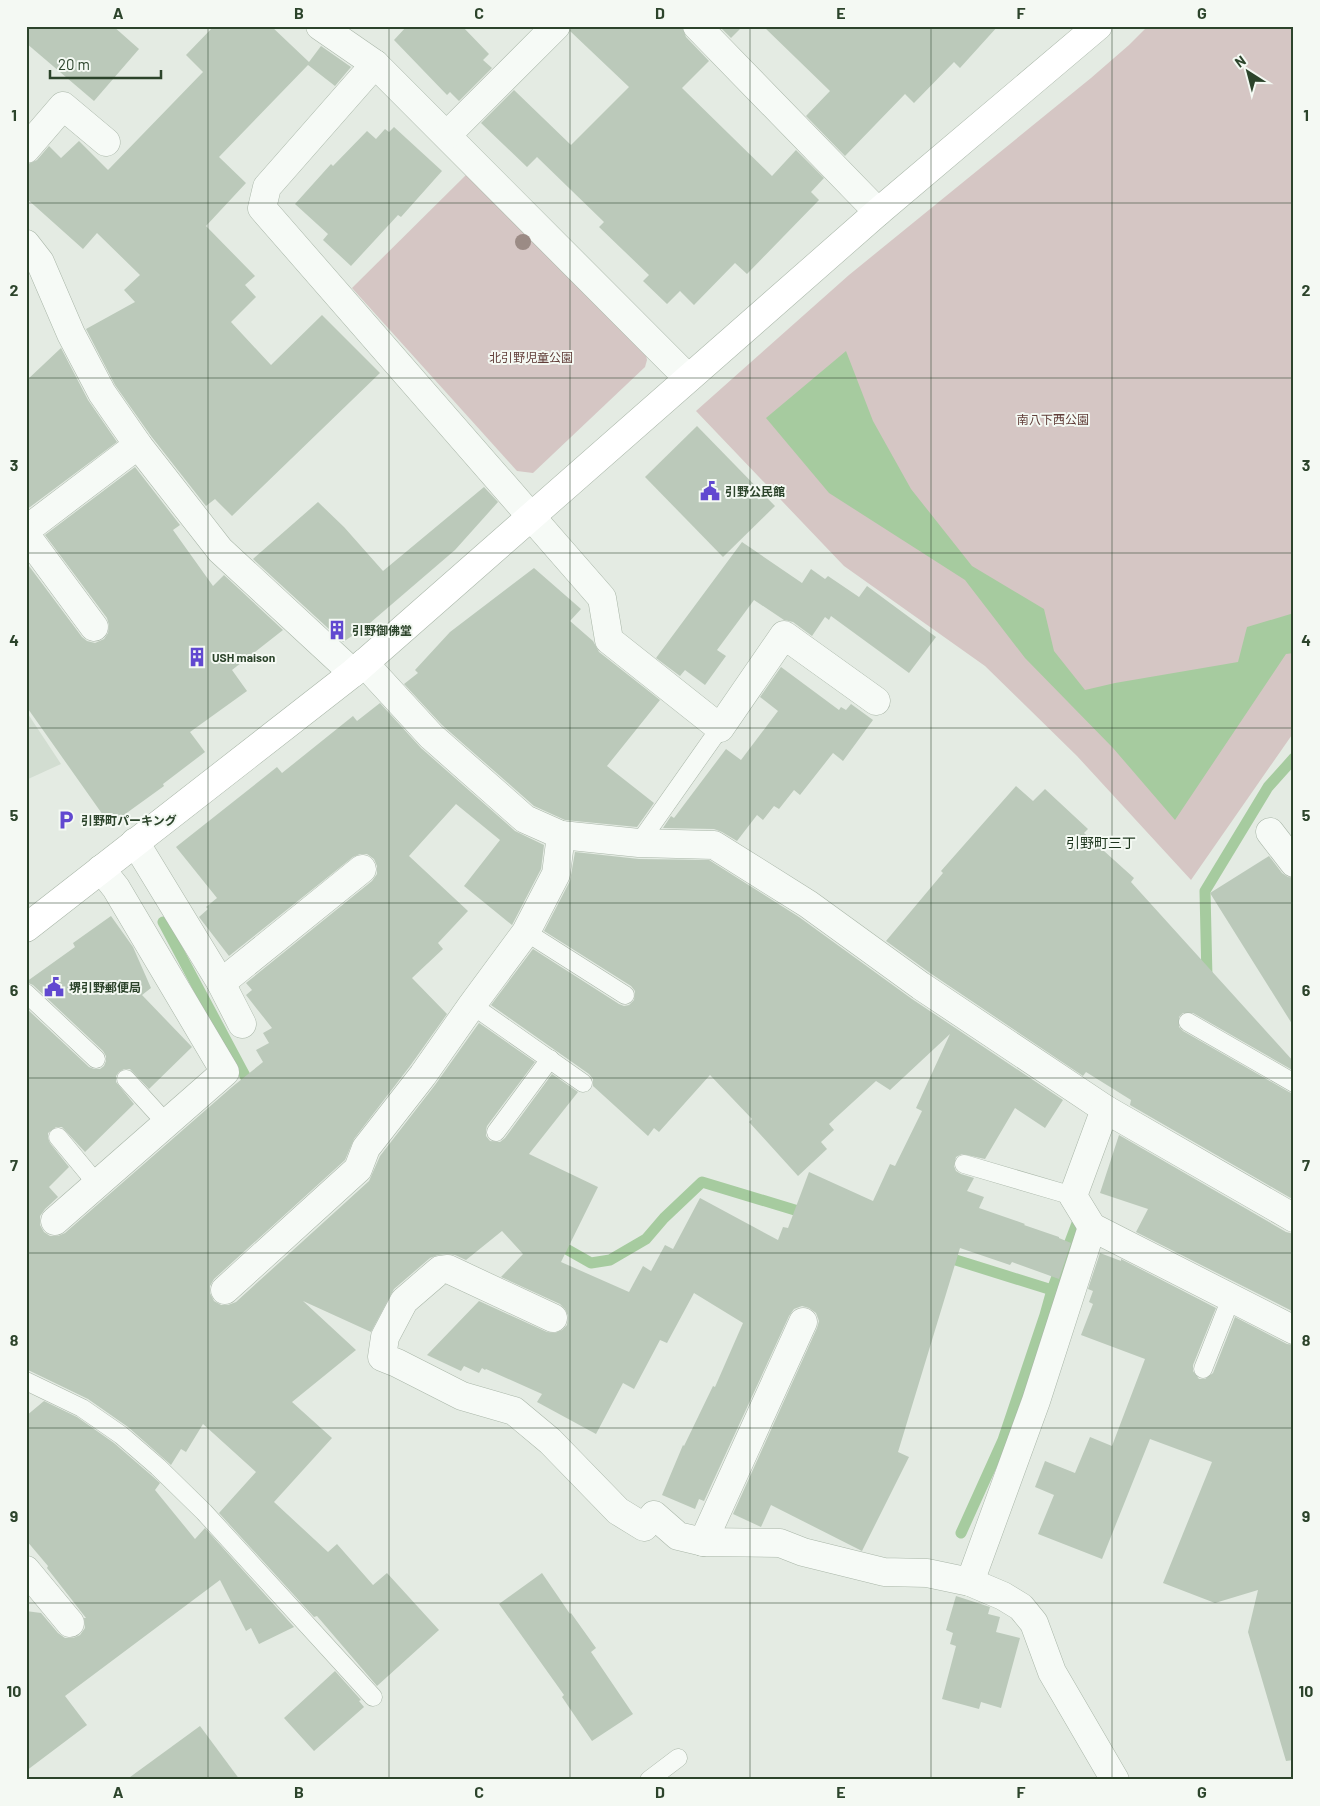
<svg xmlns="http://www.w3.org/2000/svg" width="1320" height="1806" font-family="Barlow,'Noto Sans JP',sans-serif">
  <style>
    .built { fill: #d2ddd1 }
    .green { fill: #d5c6c4 }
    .water { fill: #a6cb9f }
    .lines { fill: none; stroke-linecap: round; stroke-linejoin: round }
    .stream { stroke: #a6cb9f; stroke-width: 11 }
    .building { fill: #bbc9ba }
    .lane-casing { stroke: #a9b6a8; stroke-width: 19 }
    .street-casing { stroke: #a9b6a8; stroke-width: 29 }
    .secondary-casing { stroke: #a9b6a8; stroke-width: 29 }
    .lane { stroke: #f6faf6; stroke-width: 18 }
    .street { stroke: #f6faf6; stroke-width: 28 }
    .secondary { stroke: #fff; stroke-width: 28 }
    .tree { fill: #9b8b85 }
    .grid { fill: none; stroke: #2c442b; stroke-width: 1; stroke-opacity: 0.55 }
    .labels { text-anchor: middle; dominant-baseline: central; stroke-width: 4; stroke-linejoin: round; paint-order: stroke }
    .park-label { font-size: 12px; fill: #603d38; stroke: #f4f9f3 }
    .poi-label { font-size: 12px; font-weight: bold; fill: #2c442b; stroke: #f4f9f3; text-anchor: start }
    .neighbourhood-label { font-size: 14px; fill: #1d351d; stroke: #f4f9f3 }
    .neatline { fill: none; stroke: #2c442b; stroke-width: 2 }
    .grid-label { font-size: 16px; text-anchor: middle; font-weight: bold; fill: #2c442b }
  </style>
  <rect width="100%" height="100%" fill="#e4ebe3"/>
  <polygon class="built" points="26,711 61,764 26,780"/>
  <g class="green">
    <polygon points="1148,26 1294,26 1294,732 1191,880 1077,756 985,666 844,566 696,411 849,275 1091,78 1129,45"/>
    <polygon points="469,172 645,349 647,360 645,367 533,473 517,471 352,288"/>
  </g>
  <polygon class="water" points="846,351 873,421 911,489 972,566 1044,609 1054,651 1085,690 1115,683 1238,662 1247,627 1294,613 1294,653 1286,654 1175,820 1113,748 1025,658 965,580 829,493 766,418"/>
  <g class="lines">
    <g class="stream">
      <polyline points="163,922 252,1089"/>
      <polyline points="1207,978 1205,891 1268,787 1294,758"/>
      <polyline points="554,1242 591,1263 610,1260 646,1239 664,1218 702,1182 808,1214"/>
      <polyline points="943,1256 1052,1290 1079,1218"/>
      <polyline points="961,1533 1003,1440 1045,1315 1052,1290"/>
    </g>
  </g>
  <g class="building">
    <polygon points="26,26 113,26 139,49 94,101 26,43"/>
    <polygon points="214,26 271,26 309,62 321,46 351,67 335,86 308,65 219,157 246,183 206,226 255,276 245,285 256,297 231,322 271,365 322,315 380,373 232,516 215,499 206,506 151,436 115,385 86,329 135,302 124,290 140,275 97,233 83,249 26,198 26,165 37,160 49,146 61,158 79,141 108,170 203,72 186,55"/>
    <polygon points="407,26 462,26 489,54 483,60 492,68 459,101 450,92 447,95 394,40"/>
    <polygon points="571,26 682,26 686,37 709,61 682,88 772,176 796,150 824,178 811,192 819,200 747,274 735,263 694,305 680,291 667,304 643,281 649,275 599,227 604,222 537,157 527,167 481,123 514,90 571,145 629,87 570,31"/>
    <polygon points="719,26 743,26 731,38"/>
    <polygon points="763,26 998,26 960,68 954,62 914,103 905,94 845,156 806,116 830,91"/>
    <polygon points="394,127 442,171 401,217 398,215 351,266 323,240 328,234 295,204 331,164 333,166 367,131 376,139 385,129 389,132"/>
    <polygon points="61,348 88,400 117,442 26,510 26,381"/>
    <polygon points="697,426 775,506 723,557 645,477"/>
    <polygon points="135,467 180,525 173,530 213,586 224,575 283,630 232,670 247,691 190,732 205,752 163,784 164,786 110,825 26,706 26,562 82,637 87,641 95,643 104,639 108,633 109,625 107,618 45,535"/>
    <polygon points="484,487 498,502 455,550 356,635 355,634 343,642 253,559 318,502 344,527 383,571"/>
    <polygon points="742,542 802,583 811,569 825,579 828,576 859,597 867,586 936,637 909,673 831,616 829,620 825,617 812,636 793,622 784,620 754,600 717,650 726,656 705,685 685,670 680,676 656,658"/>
    <polygon points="534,568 581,609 570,621 593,641 599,652 660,700 607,766 654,803 637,827 565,820 534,806 442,725 404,684 418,673 415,670 450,632"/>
    <polygon points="781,667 839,710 841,707 846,710 851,704 873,720 843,761 833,753 800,795 794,790 779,809 774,806 763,820 757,815 737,841 722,832 714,829 663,828 671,816 674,818 726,749 741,760 778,711 760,697"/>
    <polygon points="380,703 421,748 515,831 544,845 541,869 512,925 464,886 500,840 456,804 409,856 468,911 438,943 443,949 412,978 447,1014 410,1066 354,1139 345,1160 214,1279 210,1286 210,1293 214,1301 221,1305 228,1305 236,1302 369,1181 380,1156 435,1085 479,1023 535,1062 487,1126 486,1130 486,1136 490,1141 500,1142 505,1138 552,1074 578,1092 529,1154 598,1187 561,1262 629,1292 643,1266 651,1271 665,1245 673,1249 700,1198 778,1240 783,1227 788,1228 809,1172 873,1201 890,1164 895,1166 922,1111 916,1108 950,1034 890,1090 876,1081 829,1124 834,1130 821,1142 827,1149 798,1176 749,1122 752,1119 710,1075 659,1132 654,1128 648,1136 593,1086 593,1079 589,1074 491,1005 533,949 619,1004 624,1006 629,1005 634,1000 635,991 631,986 544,931 570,881 575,852 639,859 709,860 799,917 912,999 1063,1100 1045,1128 1015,1108 985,1159 962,1154 956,1157 954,1166 956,1171 961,1174 974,1178 967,1191 984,1197 979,1208 1025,1224 1024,1225 1059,1237 1059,1238 1071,1243 1059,1279 1012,1262 1010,1265 960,1248 898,1452 909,1457 862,1551 771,1505 761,1527 733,1514 817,1328 819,1321 816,1313 809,1308 802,1306 794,1309 789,1316 704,1501 699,1499 695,1509 662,1495 683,1445 684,1446 713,1386 715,1387 743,1323 694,1293 667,1343 660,1340 634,1389 623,1383 596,1434 537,1402 542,1394 486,1369 485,1370 482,1368 479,1373 464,1366 461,1371 427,1355 479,1301 547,1332 555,1333 562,1330 567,1325 568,1316 565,1309 560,1304 501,1277 523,1254 502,1231 466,1260 455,1255 447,1254 438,1255 430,1258 394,1289 371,1332 303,1301 356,1350 292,1402 332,1438 274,1502 328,1552 337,1544 373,1585 387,1573 439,1630 377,1686 317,1616 314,1617 219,1513 256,1472 203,1424 186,1452 181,1449 171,1465 128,1427 88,1399 26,1369 26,1008 89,1067 94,1069 100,1069 104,1066 106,1061 106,1056 103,1051 33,985 26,982 75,947 73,943 111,916 133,947 151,988 142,995 192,1047 149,1089 130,1069 124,1069 119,1072 116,1076 116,1082 134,1104 85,1152 62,1127 56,1127 48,1133 48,1138 50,1143 69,1167 49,1187 58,1197 45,1209 40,1216 40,1225 44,1232 50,1236 58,1236 65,1233 232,1087 263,1062 256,1050 269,1043 263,1033 272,1028 246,995 252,990 246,983 372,881 377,874 377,866 374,859 367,854 360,854 353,857 229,956 199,917 208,909 206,907 217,898 176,847 277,767 282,773 353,716 357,721"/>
    <polygon points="1016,786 1033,801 1045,789 1088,829 1084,833 1134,878 1131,882 1294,1062 1294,1071 1193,1013 1183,1013 1179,1017 1179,1027 1183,1031 1289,1092 1294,1094 1294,1200 1130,1105 1131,1100 1086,1072 1083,1076 930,973 886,941 943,873 941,871"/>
    <polygon points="1269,856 1282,873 1288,877 1294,878 1294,1027 1210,893"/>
    <polygon points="1119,1135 1286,1232 1294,1234 1294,1312 1136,1232 1148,1209 1100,1193"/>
    <polygon points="1100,1253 1121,1261 1121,1259 1216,1308 1193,1365 1193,1371 1199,1379 1205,1379 1213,1373 1235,1317 1287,1344 1294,1345 1294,1760 1286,1761 1248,1632 1258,1590 1215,1603 1163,1583 1212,1462 1150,1439 1102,1559 1038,1534 1054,1495 1035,1487 1045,1461 1075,1473 1090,1437 1112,1446 1145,1359 1081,1335 1093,1304 1089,1302 1093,1291 1088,1289"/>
    <polygon points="44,1401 77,1417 114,1443 151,1475 160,1483 155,1490 195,1539 205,1528 294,1627 259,1644 251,1628 246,1631 220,1580 65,1696 87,1725 26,1771 26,1611 41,1613 58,1633 65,1638 73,1638 80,1635 85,1628 84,1618 86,1618 47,1568 48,1566 26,1540 26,1416"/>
    <polygon points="542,1573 570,1614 571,1613 596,1648 591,1652 633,1714 592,1741 562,1697 564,1695 499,1604"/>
    <polygon points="956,1596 990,1607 988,1614 1000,1617 996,1632 1020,1638 1001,1708 981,1702 979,1709 942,1699 956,1646 950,1644 953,1633 946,1630"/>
    <polygon points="335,1671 361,1700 359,1701 364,1707 314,1751 284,1718"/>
    <polygon points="200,1726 240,1780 126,1780"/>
  </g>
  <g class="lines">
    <defs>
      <g id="lane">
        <polyline points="639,843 720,728"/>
        <polyline points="526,932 625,995"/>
        <polyline points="26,993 96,1059"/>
        <polyline points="472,1005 583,1083"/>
        <polyline points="1188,1022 1294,1083"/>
        <polyline points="126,1079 166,1123"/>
        <polyline points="496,1132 550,1059"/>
        <polyline points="58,1137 97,1184"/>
        <polyline points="964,1164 1073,1196"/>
        <polyline points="1203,1369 1231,1298"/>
        <polyline points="26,1381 82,1408 121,1435 158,1467 204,1512 373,1697"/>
        <polyline points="649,1780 678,1758"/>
      </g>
      <g id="street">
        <polyline points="320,26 375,64 688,378"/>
        <polyline points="697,26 878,212"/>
        <polyline points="375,64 267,187 262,208 602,598 609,640 720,728 784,635 876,701"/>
        <polyline points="447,135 556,26"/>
        <polyline points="26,149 63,106 106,142"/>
        <polyline points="26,244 40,262 71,334 102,393 138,445 220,550 353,673"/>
        <polyline points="26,530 138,445"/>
        <polyline points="26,535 94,627"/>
        <polyline points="364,663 431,736 525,819 561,835 639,843 714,845 808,904 921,986 1105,1109 1294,1218"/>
        <polyline points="1270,832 1294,863"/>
        <polyline points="135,842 221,983 242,1024"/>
        <polyline points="221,983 362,869"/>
        <polyline points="55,1221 225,1072 116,888 101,869"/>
        <polyline points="1092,1227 1073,1196 1105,1109"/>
        <polyline points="225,1290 358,1169 366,1148 423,1075 472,1005 526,932 556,874 561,835"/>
        <polyline points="553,1318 448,1269 440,1270 404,1301 385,1337 382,1357 397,1363 462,1396 514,1411 550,1441 618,1511 644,1527 654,1515 678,1536 703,1542 780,1543 803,1552 884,1572 927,1573 970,1582 1003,1596 1021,1607 1034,1623 1052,1672 1115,1780"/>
        <polyline points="703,1542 803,1322"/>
        <polyline points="26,1570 70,1623"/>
        <polyline points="970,1582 1036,1401 1092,1227 1294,1330"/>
      </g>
      <polyline id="secondary" points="26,928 353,673 878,212 1098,26"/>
    </defs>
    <use href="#lane" class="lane-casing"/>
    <use href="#street" class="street-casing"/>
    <use href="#secondary" class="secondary-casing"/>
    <use href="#lane" class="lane"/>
    <use href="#street" class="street"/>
    <use href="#secondary" class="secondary"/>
  </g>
  <circle class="tree" cx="523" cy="242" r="8"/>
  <path class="grid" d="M208 26V1780M389 26V1780M570 26V1780M750 26V1780M931 26V1780M1112 26V1780M26 203H1294M26 378H1294M26 553H1294M26 728H1294M26 903H1294M26 1078H1294M26 1253H1294M26 1428H1294M26 1603H1294"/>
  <defs>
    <symbol id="civic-bare" viewBox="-9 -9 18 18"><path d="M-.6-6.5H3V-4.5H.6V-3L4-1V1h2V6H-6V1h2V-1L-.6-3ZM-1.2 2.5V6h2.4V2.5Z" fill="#6149d0" stroke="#f4f9f3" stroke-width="2.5" paint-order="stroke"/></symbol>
    <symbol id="building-bare" viewBox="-9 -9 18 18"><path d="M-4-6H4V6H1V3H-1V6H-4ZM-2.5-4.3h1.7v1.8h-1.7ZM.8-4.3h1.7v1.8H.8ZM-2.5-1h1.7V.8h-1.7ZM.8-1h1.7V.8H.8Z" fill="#6149d0" stroke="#f4f9f3" stroke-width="2.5" paint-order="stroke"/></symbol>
    <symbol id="parking-bare" viewBox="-9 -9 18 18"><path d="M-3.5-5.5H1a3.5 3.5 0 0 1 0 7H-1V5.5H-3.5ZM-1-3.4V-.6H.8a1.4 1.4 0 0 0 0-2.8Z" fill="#6149d0" stroke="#f4f9f3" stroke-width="2.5" paint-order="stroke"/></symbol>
  </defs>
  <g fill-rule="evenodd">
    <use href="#civic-bare" x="696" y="477" width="28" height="28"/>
    <use href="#building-bare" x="323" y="616" width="28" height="28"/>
    <use href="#building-bare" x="183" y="643" width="28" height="28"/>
    <use href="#parking-bare" x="52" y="806" width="28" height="28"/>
    <use href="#civic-bare" x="40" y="973" width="28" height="28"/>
  </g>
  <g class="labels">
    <g class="park-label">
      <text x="531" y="357">北引野児童公園</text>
      <text x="1053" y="419">南八下西公園</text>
    </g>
    <g class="poi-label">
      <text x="725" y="491">引野公民館</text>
      <text x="352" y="630">引野御佛堂</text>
      <text x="212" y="657">USH maison</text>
      <text x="81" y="820">引野町パーキング</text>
      <text x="69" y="987">堺引野郵便局</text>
    </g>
    <g class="neighbourhood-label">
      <text x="1101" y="842">引野町三丁</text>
    </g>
  </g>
  <rect width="1320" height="1806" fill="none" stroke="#f4f9f3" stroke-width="55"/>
  <g transform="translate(1248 72) rotate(324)" stroke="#f4f9f3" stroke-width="4" paint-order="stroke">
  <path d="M0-4L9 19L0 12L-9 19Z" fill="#2c442b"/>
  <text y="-8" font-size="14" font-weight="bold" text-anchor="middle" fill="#2c442b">N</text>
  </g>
  <path d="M50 70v8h111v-8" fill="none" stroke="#2c442b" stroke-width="2.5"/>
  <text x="58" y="70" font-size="15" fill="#2c442b" stroke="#f4f9f3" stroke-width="4" paint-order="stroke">20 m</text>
  <rect x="28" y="28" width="1264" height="1750" class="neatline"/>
  <g class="grid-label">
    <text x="118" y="19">A</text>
    <text x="299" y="19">B</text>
    <text x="479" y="19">C</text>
    <text x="660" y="19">D</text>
    <text x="841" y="19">E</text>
    <text x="1021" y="19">F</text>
    <text x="1202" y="19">G</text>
    <text x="14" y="121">1</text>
    <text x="1306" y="121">1</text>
    <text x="14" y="296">2</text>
    <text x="1306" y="296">2</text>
    <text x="14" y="471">3</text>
    <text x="1306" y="471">3</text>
    <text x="14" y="646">4</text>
    <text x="1306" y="646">4</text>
    <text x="14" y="821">5</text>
    <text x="1306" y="821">5</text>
    <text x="14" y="996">6</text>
    <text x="1306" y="996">6</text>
    <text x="14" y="1171">7</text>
    <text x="1306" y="1171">7</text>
    <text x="14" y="1346">8</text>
    <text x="1306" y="1346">8</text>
    <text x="14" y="1522">9</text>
    <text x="1306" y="1522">9</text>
    <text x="14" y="1697">10</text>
    <text x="1306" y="1697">10</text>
    <text x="118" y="1798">A</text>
    <text x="299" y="1798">B</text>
    <text x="479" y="1798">C</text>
    <text x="660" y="1798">D</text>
    <text x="841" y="1798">E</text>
    <text x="1021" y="1798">F</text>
    <text x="1202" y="1798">G</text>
  </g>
</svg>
